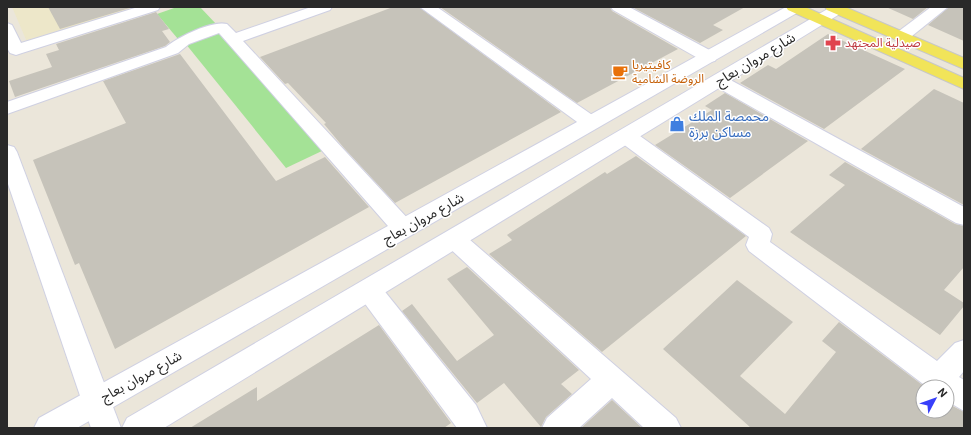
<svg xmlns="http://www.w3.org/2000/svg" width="971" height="435" font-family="Roboto,'Noto Sans Arabic',sans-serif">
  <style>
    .education { fill: #ede7c9 }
    .green { fill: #a4e296 }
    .building { fill: #c6c3ba }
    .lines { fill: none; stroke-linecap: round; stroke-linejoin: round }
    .street-casing { stroke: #cfd0e2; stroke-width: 2 }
    .secondary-casing { stroke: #cfd0e2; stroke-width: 2 }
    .primary-casing { stroke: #c7c7c7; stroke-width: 2 }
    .street { fill: #fff; fill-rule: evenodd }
    .secondary { fill: #fff; fill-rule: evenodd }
    .primary { fill: #f1e459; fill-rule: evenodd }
    .labels { text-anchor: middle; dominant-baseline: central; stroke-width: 3; stroke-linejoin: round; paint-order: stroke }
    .far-health-label { font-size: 12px; fill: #be3a42; stroke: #fff; text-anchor: start }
    .far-food-label { font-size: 12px; fill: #c56008; stroke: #fff; text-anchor: start }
    .street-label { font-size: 14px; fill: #292929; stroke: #fff }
    .shop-label { font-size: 14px; fill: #366cbe; stroke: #fff; text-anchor: start }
  </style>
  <rect width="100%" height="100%" fill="#ebe6da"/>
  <polygon class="education" points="12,7 141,7 27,42"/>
  <g class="green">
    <polygon points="177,7 200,7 217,25 178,39 157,14"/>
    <polygon points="217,32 324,150 286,168 185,43"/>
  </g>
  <g class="building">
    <polygon points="48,7 133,7 60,29"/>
    <polygon points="393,7 419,7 561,112 395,203 344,148 324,124 326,123 288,83 285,84 260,57"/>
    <polygon points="440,7 610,7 612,11 678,49 577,103"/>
    <polygon points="632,7 745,7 713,25 723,30 700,43"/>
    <polygon points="886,7 928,7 913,19"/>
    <polygon points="949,7 964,7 964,41 928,25"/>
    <polygon points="156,12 169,29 162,31 170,42 165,46 15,97 9,81 52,67 46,54 59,50 56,44"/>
    <polygon points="828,34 905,69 824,129 740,83 768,65 776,69"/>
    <polygon points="180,54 276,181 325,157 369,207 115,349 79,263 75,265 33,160 126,123 103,81"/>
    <polygon points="934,89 964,103 964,205 861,149"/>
    <polygon points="725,93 808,141 730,198 655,145 712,110 705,106"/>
    <polygon points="636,156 746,236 602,352 489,254 512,240 507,235 605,172 607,174"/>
    <polygon points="845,162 955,224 964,226 964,267 944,290 964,303 964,306 940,335 790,232 845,185 829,175"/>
    <polygon points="467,267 579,370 561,384 572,394 546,417 541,427 504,383 477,403 402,311 412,304 457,361 494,335 447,279"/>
    <polygon points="737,280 793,322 740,376 785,414 836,352 822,341 839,322 925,387 923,387 923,411 947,411 947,403 964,412 964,428 751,428 663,349"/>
    <polygon points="379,325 451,423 444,428 190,428 257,387 257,401"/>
    <polygon points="612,400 642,428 581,428"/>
  </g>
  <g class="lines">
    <defs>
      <g id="street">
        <polygon points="138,7 160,7 158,10 22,53 16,55 10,53 7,48 7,23 12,25 21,43"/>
        <path d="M311 7H332L330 10 243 41 411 222 414 228 411 234 403 237 395 234 219 33 189 44 178 53 7 114V102L166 47C178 37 212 20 227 24L236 33Z"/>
        <polygon points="420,7 437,7 598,119 600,123 598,127 591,129 584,127"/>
        <polygon points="611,7 629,7 715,53 717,57 715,61 709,62 703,61 613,10"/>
        <polygon points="931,7 948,7 907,40 895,40 893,37 895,34"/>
        <polygon points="719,76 725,77 964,207 964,225 956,223 713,85 710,81 713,77"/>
        <polygon points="626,130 633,131 769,228 772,234 770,242 937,361 955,343 964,340 964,371 959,377 964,380 964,411 947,401 947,387 927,387 749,251 746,245 749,237 619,141 616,136 619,131"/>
        <polygon points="7,145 14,147 17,152 121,428 91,428 7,181"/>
        <polygon points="454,230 462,233 676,418 681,428 644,428 612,398 579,428 542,428 547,418 591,379 446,245 443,239 446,233"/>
        <polygon points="369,280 378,283 476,405 487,428 457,428 360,297 357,290 360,283"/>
      </g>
      <g id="secondary">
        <polygon points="786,7 804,7 802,10 77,428 34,428 39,418"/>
        <polygon points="831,7 844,7 845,9 843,12 164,428 122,428 127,418"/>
      </g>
      <g id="primary">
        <polygon points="786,7 805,7 964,78 964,89 788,10"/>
        <polygon points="825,7 845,7 964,58 964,69 827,10"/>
      </g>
    </defs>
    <use href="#street" class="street-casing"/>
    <use href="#secondary" class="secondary-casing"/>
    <use href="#primary" class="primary-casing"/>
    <use href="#street" class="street"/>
    <use href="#secondary" class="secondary"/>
    <use href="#primary" class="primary"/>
  </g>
  <defs>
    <symbol id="pharmacy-bare" viewBox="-9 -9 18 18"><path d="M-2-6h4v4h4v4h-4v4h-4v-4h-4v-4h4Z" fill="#e0444e" stroke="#fff" stroke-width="2.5" paint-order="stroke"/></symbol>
    <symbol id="cafe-bare" viewBox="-9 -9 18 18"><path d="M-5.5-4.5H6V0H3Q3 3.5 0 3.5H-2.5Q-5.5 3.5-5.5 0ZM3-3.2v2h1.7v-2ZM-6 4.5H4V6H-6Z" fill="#e8710a" stroke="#fff" stroke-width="2.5" paint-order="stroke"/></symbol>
    <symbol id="shop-bare" viewBox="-9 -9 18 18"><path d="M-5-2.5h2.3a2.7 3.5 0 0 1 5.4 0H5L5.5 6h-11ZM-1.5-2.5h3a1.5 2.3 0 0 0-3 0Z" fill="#3f7fe0" stroke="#fff" stroke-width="2.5" paint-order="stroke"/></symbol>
  </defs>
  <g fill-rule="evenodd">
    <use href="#pharmacy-bare" x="822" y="32" width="22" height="22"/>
    <use href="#cafe-bare" x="609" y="61" width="22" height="22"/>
    <use href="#shop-bare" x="666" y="113" width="22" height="22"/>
  </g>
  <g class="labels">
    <g class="far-health-label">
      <text x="845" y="43">صيدلية المجتهد</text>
    </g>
    <g class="far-food-label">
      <text x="632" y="65">كافيتيريا<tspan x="632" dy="14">الروضة الشامية</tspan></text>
    </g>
    <g class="street-label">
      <text transform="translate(755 59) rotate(-31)">شارع مروان بعاج</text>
      <text transform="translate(423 218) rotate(-29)">شارع مروان بعاج</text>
      <text transform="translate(141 376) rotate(-29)">شارع مروان بعاج</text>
    </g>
    <g class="shop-label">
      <text x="689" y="116">محمصة الملك<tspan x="689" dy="16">مساكن برزة</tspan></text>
    </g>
  </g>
  <rect width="971" height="435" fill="none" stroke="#292929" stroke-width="16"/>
  <g transform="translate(935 399) rotate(49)"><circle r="19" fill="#ffffff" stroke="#a9a9a9"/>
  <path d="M0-3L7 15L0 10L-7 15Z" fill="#383ffa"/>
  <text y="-6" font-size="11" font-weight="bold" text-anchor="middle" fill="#292929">N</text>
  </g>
</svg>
